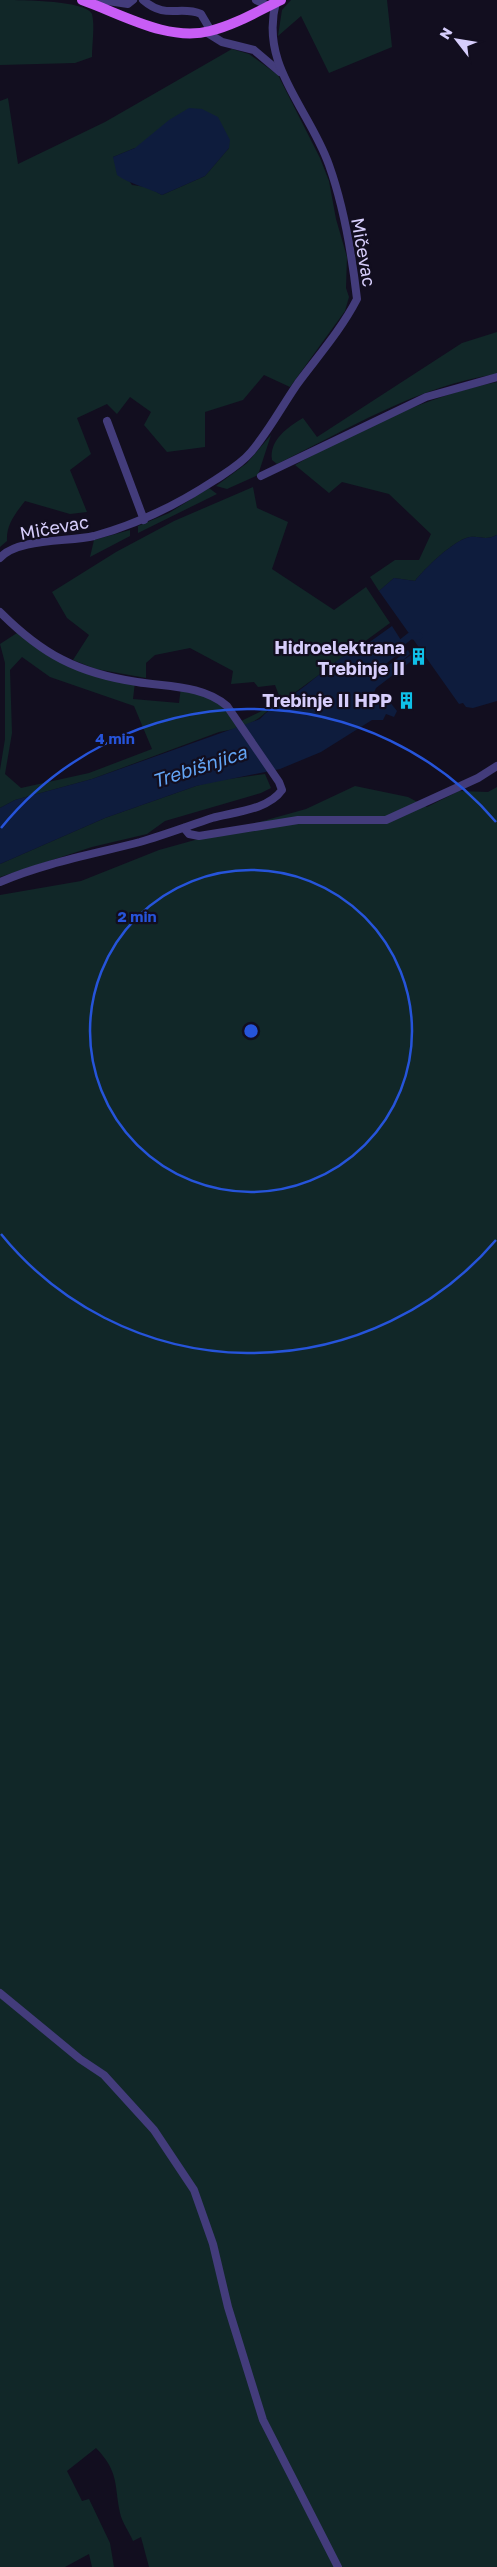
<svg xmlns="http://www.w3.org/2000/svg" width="497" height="2567" font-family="'Golos Text',sans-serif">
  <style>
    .green { fill: #112728; fill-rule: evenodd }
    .water { fill: #0e1c3d }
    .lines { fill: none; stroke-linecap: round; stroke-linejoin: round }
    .canal { stroke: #0e1c3d; stroke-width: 7 }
    .minor { stroke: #433c7b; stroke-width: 8 }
    .major { stroke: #c85df5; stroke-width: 10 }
    .ring { fill: none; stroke: #2654da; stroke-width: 2.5 }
    .labels { text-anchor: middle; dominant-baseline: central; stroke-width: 4.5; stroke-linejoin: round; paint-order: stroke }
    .street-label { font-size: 18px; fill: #d7cefc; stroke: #120e1f }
    .poi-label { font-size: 18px; font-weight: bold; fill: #d7cefc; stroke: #120e1f; text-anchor: end }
    .water-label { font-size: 19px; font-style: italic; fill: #63a5f5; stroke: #120e1f }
    .centre { fill: #2654da; stroke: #120e1f; stroke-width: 2.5 }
    .ring-label { font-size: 15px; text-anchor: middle; font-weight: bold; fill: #2654da; stroke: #120e1f; stroke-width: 4.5; stroke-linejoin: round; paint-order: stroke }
  </style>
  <rect width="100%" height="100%" fill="#120e1f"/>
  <g class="green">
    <path d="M0 0C18 0 86 0 92 14 95 26 92 44 92 57L75 63 0 65Z"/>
    <polygon points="291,0 387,0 392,47 329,73 301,16 278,36 282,10"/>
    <path d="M232 49 249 54 278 75 320 158 329 181 336 219 347 257 346 288 349 297 345 311 290 387 264 375 243 400 205 412V447L167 452 144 425 151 412 130 397 117 414 107 404 77 418 91 454 70 470 87 512 70 514 25 501C15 514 6 525 7 541L0 547V101L8 98 18 164 105 122ZM135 148H229L205 176 162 195 147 187 132 185 113 157Z"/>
    <path d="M497 332V374C419 385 347 430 277 464L272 460C269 440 288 427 303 418L317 437 462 343Z"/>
    <path d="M497 382V535C484 541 482 536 470 537 455 539 424 569 415 581L394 578 379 591 370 577 395 560H419L431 534 389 494 342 482 329 493 295 465C356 431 429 395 497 382Z"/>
    <polygon points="271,435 258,475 227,489 216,486 247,463"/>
    <polygon points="253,487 257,508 288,522 272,569 334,610 366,587 390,623 286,699 280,698 275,685 258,687 254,682 231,684 233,671 190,648 155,655 146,663 146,678 96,669 73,660 89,635 67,618 52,592 116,552 174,521"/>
    <polygon points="209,488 217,494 138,533 138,526 169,513"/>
    <polygon points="130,530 130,536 90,557 94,540"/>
    <path d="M20 631 54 657 135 682 133 699 179 703 181 687 218 698 235 724 272 706C256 724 241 728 219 732L92 779 15 800 0 808V770L5 739V663L0 644ZM22 657 50 677 134 706 152 749 89 773 21 788 5 774 12 733 10 670Z"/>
    <polygon points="265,774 271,788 261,793 165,821 147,834 92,847 0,877 0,864 105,818 196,786 214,781"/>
    <polygon points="355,786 408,797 427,807 459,791 488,792 497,787 497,2567 339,2567 263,2420 194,2190 123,2094 0,1992 0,895 81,881 159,850 306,809"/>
    <path d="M0 1995 104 2076 153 2131 193 2191 212 2244 262 2421 337 2567H149L141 2537 133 2541C129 2532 122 2522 120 2513 114 2483 119 2472 96 2448L67 2471 82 2501 89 2499 110 2543 114 2567H92L89 2554 65 2567H0Z"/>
  </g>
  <g class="water">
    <path d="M189 108 202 109 218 117 230 140 229 148 205 176 162 195C147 187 131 185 117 175L113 157 135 148 169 120Z"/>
    <path d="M497 535V701L473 708 466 707 463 703 459 704 379 591 394 578 415 581C424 569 455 539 470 537 482 536 484 541 497 535Z"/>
    <path d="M392 626 406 648 373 674 375 676 408 650 410 654 402 661 411 655 414 659 376 688 372 698 378 702 385 696 397 711 394 717 386 714 383 720H372L321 752 280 769 196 786 105 818 0 864V808L15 800 92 779 260 719C272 705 287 700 301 689 318 676 333 663 351 651L353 654Z"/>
  </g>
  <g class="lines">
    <polyline class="canal" points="396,647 410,636 419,636"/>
    <g class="minor">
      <polyline points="101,0 128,4 133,0"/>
      <path d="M143 0C166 20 180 5 201 14L211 31"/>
      <polyline points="256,0 269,6"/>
      <polyline points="206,32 222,42 254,50 280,72"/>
      <polyline points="107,421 144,520"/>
      <polyline points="261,476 426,397 497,377"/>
      <path d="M0 558C17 538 69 542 94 536 138 524 177 505 215 480 227 472 241 464 251 452 269 431 282 406 298 383 318 356 341 330 357 299 352 255 344 207 329 165 309 108 259 66 276 2"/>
      <path d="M0 612C42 654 77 673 137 682 167 687 203 685 227 706L279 782 282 790C268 810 234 812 212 818 188 826 164 835 140 842 94 854 44 863 0 882"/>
      <polyline points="184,828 189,834 199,836 298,820 386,820 478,778 497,766"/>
      <polyline points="0,1993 80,2059 104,2075 154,2130 194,2190 213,2244 228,2307 263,2420 338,2567"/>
    </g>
    <path class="major" d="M82 0C122 14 168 42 210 31 235 25 258 11 281 0"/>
  </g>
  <g class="ring">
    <circle cx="251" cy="1031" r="161"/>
    <path d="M496 1240A322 322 0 0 1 1 1234M1 828A322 322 0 0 1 496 822"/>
  </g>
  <defs>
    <symbol id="building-bare" viewBox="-9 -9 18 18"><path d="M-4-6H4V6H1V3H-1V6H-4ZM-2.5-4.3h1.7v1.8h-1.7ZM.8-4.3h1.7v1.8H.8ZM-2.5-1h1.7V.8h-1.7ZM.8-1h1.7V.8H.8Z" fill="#0fc0e8" stroke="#120e1f" stroke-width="2.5" paint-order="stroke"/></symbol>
  </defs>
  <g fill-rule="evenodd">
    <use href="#building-bare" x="406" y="644" width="25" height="25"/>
    <use href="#building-bare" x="394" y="688" width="25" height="25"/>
  </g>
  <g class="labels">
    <g class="street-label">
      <text transform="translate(364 252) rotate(80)">Mičevac</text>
      <text transform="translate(54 527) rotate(-10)">Mičevac</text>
    </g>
    <g class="poi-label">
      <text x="405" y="647">Hidroelektrana<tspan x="405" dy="21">Trebinje II</tspan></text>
      <text x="392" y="700">Trebinje II HPP</text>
    </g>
    <g class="water-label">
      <text transform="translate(199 766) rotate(-18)">Trebišnjica</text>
    </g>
  </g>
  <circle cx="251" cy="1031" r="8" class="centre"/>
  <g class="ring-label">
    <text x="115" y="744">4 min</text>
    <text x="137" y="922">2 min</text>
  </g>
  <g transform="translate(457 40) rotate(301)" stroke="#120e1f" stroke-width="4" paint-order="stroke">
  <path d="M0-4L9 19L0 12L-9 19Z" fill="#d7cefc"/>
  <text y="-8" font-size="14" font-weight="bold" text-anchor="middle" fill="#d7cefc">N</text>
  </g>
</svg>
